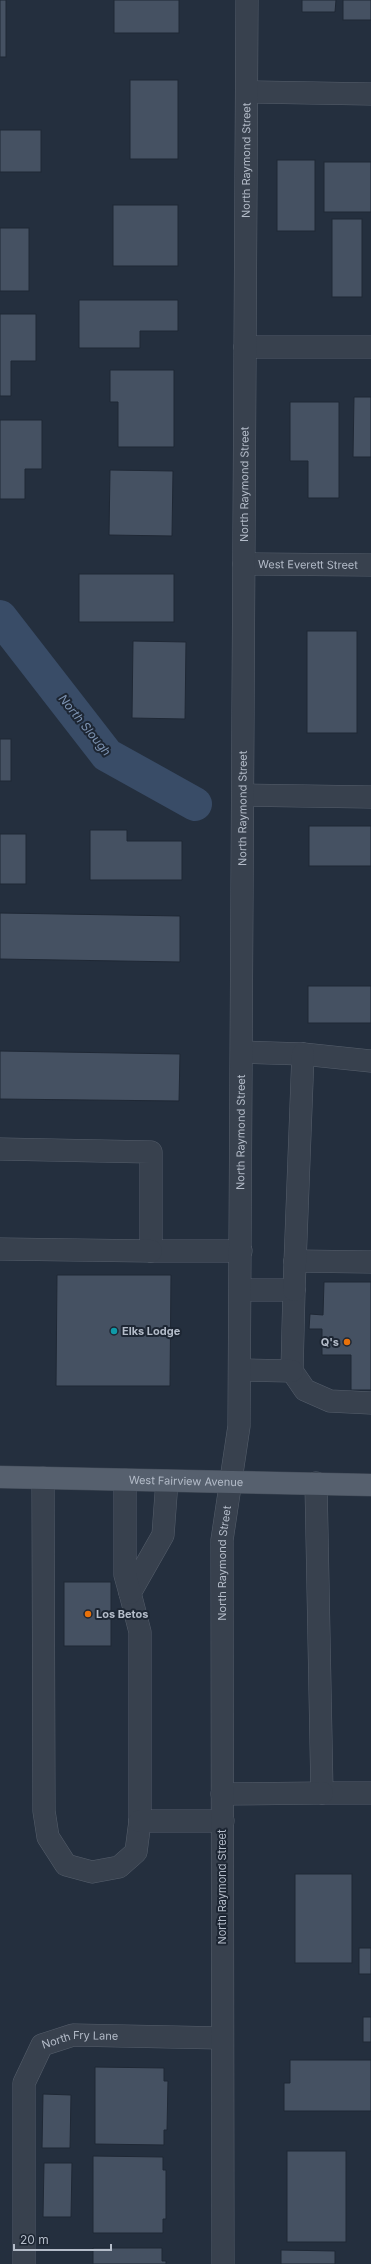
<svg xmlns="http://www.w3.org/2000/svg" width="371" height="2264" font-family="Inter,sans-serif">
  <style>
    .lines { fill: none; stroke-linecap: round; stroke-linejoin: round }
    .canal { stroke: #394c67; stroke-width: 34 }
    .building { fill: #455162; stroke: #1f2835 }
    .minor-casing { stroke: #565f6c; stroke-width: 23 }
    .major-casing { stroke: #414a57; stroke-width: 23 }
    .minor { stroke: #38414e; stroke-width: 22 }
    .major { stroke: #56606e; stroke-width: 22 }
    .culture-dot { fill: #0f9aa8; stroke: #1d2633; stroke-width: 1.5 }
    .food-dot { fill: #e8710a; stroke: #1d2633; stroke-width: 1.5 }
    .labels { text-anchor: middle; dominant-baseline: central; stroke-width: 4; stroke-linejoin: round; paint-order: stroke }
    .street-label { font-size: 11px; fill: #b4bcc9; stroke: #1d2633 }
    .poi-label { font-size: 11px; font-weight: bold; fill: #b4bcc9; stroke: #1d2633; text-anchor: start }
    .water-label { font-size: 12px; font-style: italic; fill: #7c92b1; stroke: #1d2633 }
  </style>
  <rect width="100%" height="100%" fill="#242f3e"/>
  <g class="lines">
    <polyline class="canal" points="0,617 107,755 195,804"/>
  </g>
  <g class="building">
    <rect x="0" y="0" width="6" height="57"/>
    <rect x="114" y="0" width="65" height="33"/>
    <polygon points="302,0 336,0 335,12 302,12"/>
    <rect x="343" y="0" width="28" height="20"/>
    <rect x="130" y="80" width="48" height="79"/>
    <rect x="0" y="130" width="41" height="42"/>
    <rect x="277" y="160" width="38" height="71"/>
    <rect x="324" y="162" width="47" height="50"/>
    <rect x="113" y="205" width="65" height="61"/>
    <rect x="332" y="219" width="30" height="78"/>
    <rect x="0" y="228" width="29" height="63"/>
    <polygon points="79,300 178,300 178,331 140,331 140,348 79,348"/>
    <polygon points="0,314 36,314 36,361 11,361 11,396 0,396"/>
    <polygon points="110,370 174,370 174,447 118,447 118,402 110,402"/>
    <polygon points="354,397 371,397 371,457 353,457"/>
    <polygon points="290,402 339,402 339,498 308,498 308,461 290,461"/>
    <polygon points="0,420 42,420 42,469 25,469 25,499 0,499"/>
    <polygon points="110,470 173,471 172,536 109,535"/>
    <rect x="79" y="574" width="95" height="48"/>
    <rect x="307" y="631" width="50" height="102"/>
    <polygon points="133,641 186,642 185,719 132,718"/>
    <rect x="0" y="739" width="11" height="42"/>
    <rect x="309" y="826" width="62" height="40"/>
    <polygon points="90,830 127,830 127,841 182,841 182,880 90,880"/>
    <rect x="0" y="834" width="26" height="50"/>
    <polygon points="0,913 180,916 180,962 0,959"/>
    <rect x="308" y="986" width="63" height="37"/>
    <polygon points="0,1051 180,1054 179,1101 0,1099"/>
    <polygon points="57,1275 171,1275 170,1386 56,1386"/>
    <polygon points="324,1282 371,1282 371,1390 351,1390 351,1355 322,1355 322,1329 309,1329 310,1314 323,1315"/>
    <rect x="64" y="1582" width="47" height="64"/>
    <rect x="295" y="1874" width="57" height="89"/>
    <rect x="359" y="1948" width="12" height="26"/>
    <rect x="363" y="2017" width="8" height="25"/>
    <polygon points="290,2060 371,2060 371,2111 284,2111 284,2083 290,2083"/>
    <polygon points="95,2067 164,2068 164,2081 168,2081 167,2130 164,2130 164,2145 95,2144"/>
    <polygon points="43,2094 71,2095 70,2148 42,2148"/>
    <rect x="287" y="2151" width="59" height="91"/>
    <polygon points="93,2156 163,2157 163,2170 166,2170 166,2219 163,2219 163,2233 93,2233"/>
    <polygon points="44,2163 72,2163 71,2217 43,2217"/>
    <polygon points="93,2248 162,2248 162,2261 166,2261 166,2264 93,2264"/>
    <polygon points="281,2250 335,2251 335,2264 281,2264"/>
  </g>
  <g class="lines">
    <defs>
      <g id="minor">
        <polyline points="247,92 371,94"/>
        <polyline points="245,347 371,347"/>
        <path id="s1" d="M244 564 371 565"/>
        <polyline points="243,795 371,797"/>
        <polyline points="242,1052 303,1054 371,1061"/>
        <polyline points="0,1149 151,1152 151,1251 241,1251"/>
        <polyline points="0,1249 151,1251"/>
        <polyline points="295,1261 371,1262"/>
        <polyline points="241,1290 294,1290 292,1371 305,1390 330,1401 371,1403"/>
        <polyline points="294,1290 303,1054"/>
        <polyline points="240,1370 292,1371"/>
        <polyline points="43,1478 44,1811 48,1837 66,1865 92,1872 119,1867 136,1852 140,1821 140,1632 130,1593 163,1535 167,1481"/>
        <polyline points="125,1480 125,1575 130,1593"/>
        <polyline points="316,1483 322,1793 371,1793"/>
        <polyline points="222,1794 322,1793"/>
        <polyline points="140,1821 223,1821"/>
        <path id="s2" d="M24 2264V2083L42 2045 73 2035 222 2038"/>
        <path id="s3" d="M223 2264 222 1540 239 1426 247 0"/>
      </g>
      <g id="major">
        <path id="s4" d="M0 1477 371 1485"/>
      </g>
    </defs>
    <use href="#minor" class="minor-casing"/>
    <use href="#major" class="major-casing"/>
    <use href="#minor" class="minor"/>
    <use href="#major" class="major"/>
  </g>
  <circle class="culture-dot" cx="114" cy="1331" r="4"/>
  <g class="food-dot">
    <circle cx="347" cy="1342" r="4"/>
    <circle cx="88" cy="1614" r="4"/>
  </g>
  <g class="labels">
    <g class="street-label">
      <text stroke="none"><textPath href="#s3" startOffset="2105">North Raymond Street</textPath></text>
      <text stroke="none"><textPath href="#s3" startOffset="1781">North Raymond Street</textPath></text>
      <text stroke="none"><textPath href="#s1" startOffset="64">West Everett Street</textPath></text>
      <text stroke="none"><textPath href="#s3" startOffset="1457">North Raymond Street</textPath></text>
      <text stroke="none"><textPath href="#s3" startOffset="1133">North Raymond Street</textPath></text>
      <text stroke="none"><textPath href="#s4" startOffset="186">West Fairview Avenue</textPath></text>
      <text stroke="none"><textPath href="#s3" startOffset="701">North Raymond Street</textPath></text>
      <text transform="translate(222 1887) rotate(-90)">North Raymond Street</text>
      <text stroke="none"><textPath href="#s2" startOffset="262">North Fry Lane</textPath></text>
    </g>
    <g class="poi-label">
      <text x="122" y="1331">Elks Lodge</text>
      <text x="339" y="1342" text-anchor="end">Q's</text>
      <text x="96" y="1614">Los Betos</text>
    </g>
    <g class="water-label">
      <text transform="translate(85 725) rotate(51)">North Slough</text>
    </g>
  </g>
  <path d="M14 2244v6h97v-6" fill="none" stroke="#b4bcc9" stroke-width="2"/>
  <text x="20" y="2244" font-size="12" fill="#b4bcc9" stroke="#1d2633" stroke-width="3" paint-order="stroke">20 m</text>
</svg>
